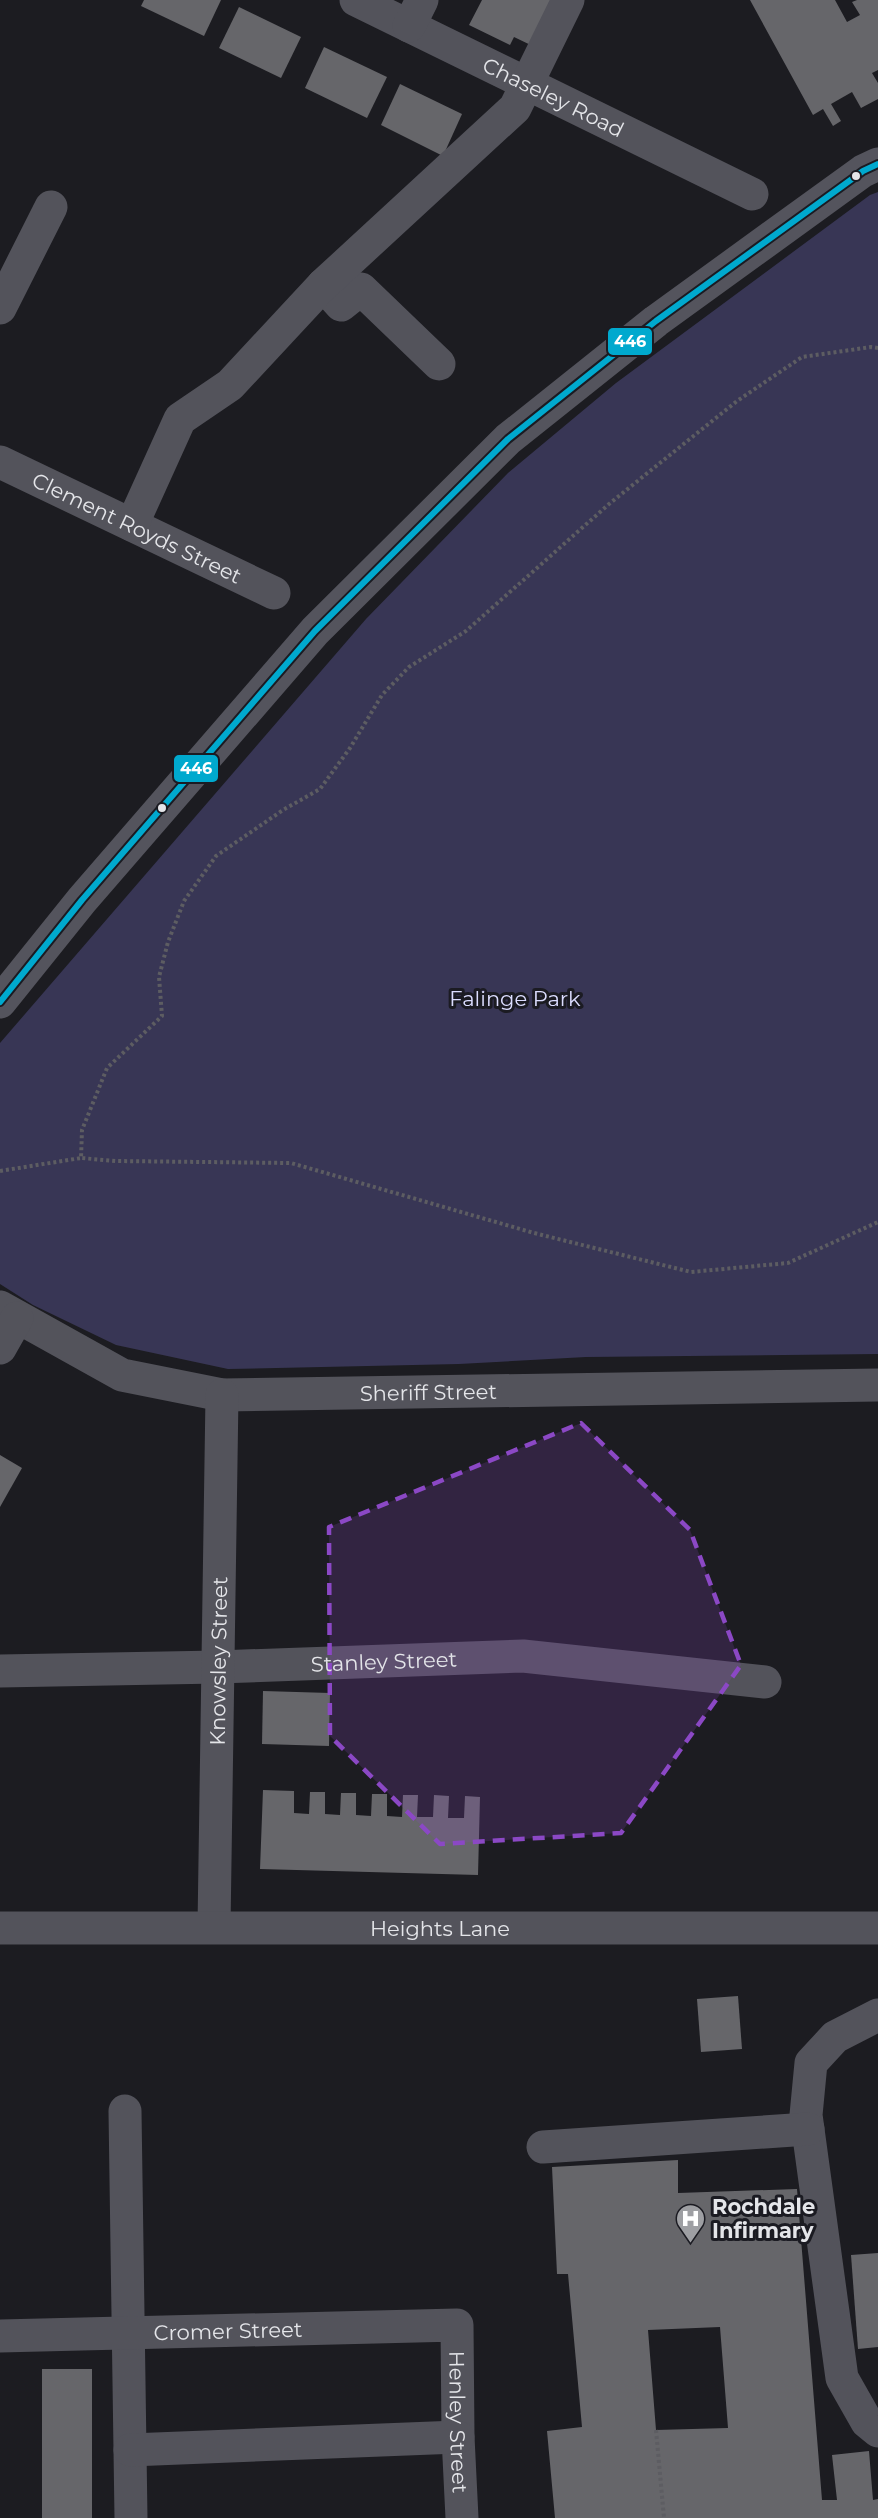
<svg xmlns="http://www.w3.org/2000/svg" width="878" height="2518" font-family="Montserrat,sans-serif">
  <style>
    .green { fill: #383655 }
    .building { fill: #66666a; fill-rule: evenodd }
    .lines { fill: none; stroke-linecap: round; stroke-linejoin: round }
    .path { stroke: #5d5d62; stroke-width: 4; stroke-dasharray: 3 3; stroke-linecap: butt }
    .minor { stroke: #53535b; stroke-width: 33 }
    .major { stroke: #54545d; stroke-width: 33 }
    .bus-1-casing { stroke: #1b1b22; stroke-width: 10 }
    .bus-1 { stroke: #00a9ce; stroke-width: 6 }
    .marked { fill: #8b48c5; fill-opacity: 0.2; stroke: #8b48c5; stroke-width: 4.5; stroke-dasharray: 12 8; stroke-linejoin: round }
    .bus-dot { fill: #e4e5e9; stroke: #1b1b22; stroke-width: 2 }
    .labels { text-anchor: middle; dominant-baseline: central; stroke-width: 6; stroke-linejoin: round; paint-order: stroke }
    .street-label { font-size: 21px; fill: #e4e5e9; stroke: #1b1b22 }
    .park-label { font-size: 21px; fill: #dcddff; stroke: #1b1b22 }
    .poi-label { font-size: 21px; font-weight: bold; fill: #e4e5e9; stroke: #1b1b22; text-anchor: start }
    .line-badge { stroke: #1b1b22; stroke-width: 2 }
    .badge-label { font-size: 16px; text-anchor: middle; font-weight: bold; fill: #fff }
  </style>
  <rect width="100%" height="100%" fill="#1c1c21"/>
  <polygon class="green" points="878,192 878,1354 586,1357 459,1364 228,1369 116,1345 33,1305 0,1284 0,1043 366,619 508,473 616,383 870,195"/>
  <g class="building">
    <polygon points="144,0 221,0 204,36 141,6"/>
    <polygon points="482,0 563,0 539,49 514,37 510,45 469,25"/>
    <polygon points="750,0 835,0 847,22 860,15 852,2 857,0 878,0 878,70 872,73 878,83 878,99 861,108 852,92 831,104 841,121 833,126 823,109 813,115"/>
    <polygon points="239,7 301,37 281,78 219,48"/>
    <polygon points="324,47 387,77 367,118 305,88"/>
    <polygon points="400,84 462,114 443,156 381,125"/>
    <polygon points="0,1455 22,1468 0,1507"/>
    <polygon points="263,1691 330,1693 329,1746 262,1744"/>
    <polygon points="263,1790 294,1791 294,1813 309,1814 310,1792 325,1792 325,1814 340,1815 341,1793 356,1793 356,1815 371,1816 372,1794 387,1794 387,1816 402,1817 403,1795 418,1795 417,1817 433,1817 434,1795 449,1796 448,1818 464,1818 465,1796 480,1797 478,1875 260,1869"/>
    <polygon points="738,1996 742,2049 701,2052 697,1999"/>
    <path d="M678 2160V2193L797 2189 822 2500H837L832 2455 869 2451 873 2500 878 2499V2518H555L547 2431 582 2427 568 2274H557L552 2167ZM720 2327 728 2428 656 2430 648 2330Z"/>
    <polygon points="878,2253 878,2347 858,2349 851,2255"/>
    <rect x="42" y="2369" width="50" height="149"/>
  </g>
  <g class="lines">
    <g class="path">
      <polyline points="878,348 871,347 802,357 737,401 609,504 466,631 409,667 382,695 350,748 320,789 283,810 216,856 184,901 168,942 159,977 162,1016 107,1068 82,1130 81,1158 116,1161 291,1163 534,1233 691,1272 788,1263 878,1222"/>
      <polyline points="0,1171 81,1158"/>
      <polyline points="656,2430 664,2518"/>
    </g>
    <g class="minor">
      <path id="s1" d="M356 0 752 194"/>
      <polyline points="409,26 422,0"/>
      <polyline points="323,285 341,305 361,289 439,364"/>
      <polyline points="0,308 51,207"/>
      <path id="s2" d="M0 462 274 593"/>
      <polyline points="132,525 180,419 230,385 323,285 515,108 568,0"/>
      <path id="s3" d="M0 1307 122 1375 222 1395 878 1385"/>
      <polyline points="0,1348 17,1318"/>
      <path id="s4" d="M0 1671 218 1667 523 1656 765 1682"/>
      <path id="s5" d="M214 1927 222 1395"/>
      <path id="s6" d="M0 1928H878"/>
      <polyline points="878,2015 835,2037 811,2063 806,2115 842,2378 867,2422 878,2431"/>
      <polyline points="125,2111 131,2518"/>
      <polyline points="543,2147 808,2129"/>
      <path id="s7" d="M0 2336 457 2325 458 2437 462 2518"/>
      <polyline points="130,2450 458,2437"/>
    </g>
    <polyline class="major" points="0,1002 82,900 315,631 508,439 656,321 863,171 878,164"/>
    <defs>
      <polyline id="bus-1" points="0,1002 82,900 315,631 508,439 656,321 863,171 878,164"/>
    </defs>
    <use href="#bus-1" class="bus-1-casing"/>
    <use href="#bus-1" class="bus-1"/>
  </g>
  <path class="marked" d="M581 1423 690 1530 741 1665 621 1833 440 1844 330 1736 329 1527Z"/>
  <defs>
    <symbol id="hospital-pin" viewBox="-11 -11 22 30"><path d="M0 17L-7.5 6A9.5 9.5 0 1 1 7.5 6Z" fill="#9e9fa3" stroke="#1b1b22"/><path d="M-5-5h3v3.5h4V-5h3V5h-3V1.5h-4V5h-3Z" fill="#fff"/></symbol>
  </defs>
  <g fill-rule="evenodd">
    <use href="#hospital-pin" x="674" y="2202" width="33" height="45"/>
  </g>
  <g class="bus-dot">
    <circle cx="856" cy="176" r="5"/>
    <circle cx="162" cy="808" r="5"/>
  </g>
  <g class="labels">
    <g class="street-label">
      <text stroke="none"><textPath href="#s1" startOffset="220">Chaseley Road</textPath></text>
      <text stroke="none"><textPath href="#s2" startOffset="152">Clement Royds Street</textPath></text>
      <text stroke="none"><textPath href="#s3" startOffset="448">Sheriff Street</textPath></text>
      <text stroke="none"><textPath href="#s5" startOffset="266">Knowsley Street</textPath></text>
      <text stroke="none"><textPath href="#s4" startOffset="384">Stanley Street</textPath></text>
      <text stroke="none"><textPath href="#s6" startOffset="440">Heights Lane</textPath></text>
      <text stroke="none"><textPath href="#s7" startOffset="228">Cromer Street</textPath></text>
      <text stroke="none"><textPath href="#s7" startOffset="554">Henley Street</textPath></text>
    </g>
    <g class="park-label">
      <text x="515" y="998">Falinge Park</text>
    </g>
    <g class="poi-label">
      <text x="712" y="2206">Rochdale<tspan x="712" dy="24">Infirmary</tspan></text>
    </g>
  </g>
  <g class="line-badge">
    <rect x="607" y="327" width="46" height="29" rx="6" fill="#00a9ce"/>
    <rect x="173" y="754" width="46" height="29" rx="6" fill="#00a9ce"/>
  </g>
  <g class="badge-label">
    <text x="630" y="347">446</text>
    <text x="196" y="774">446</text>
  </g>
</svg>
